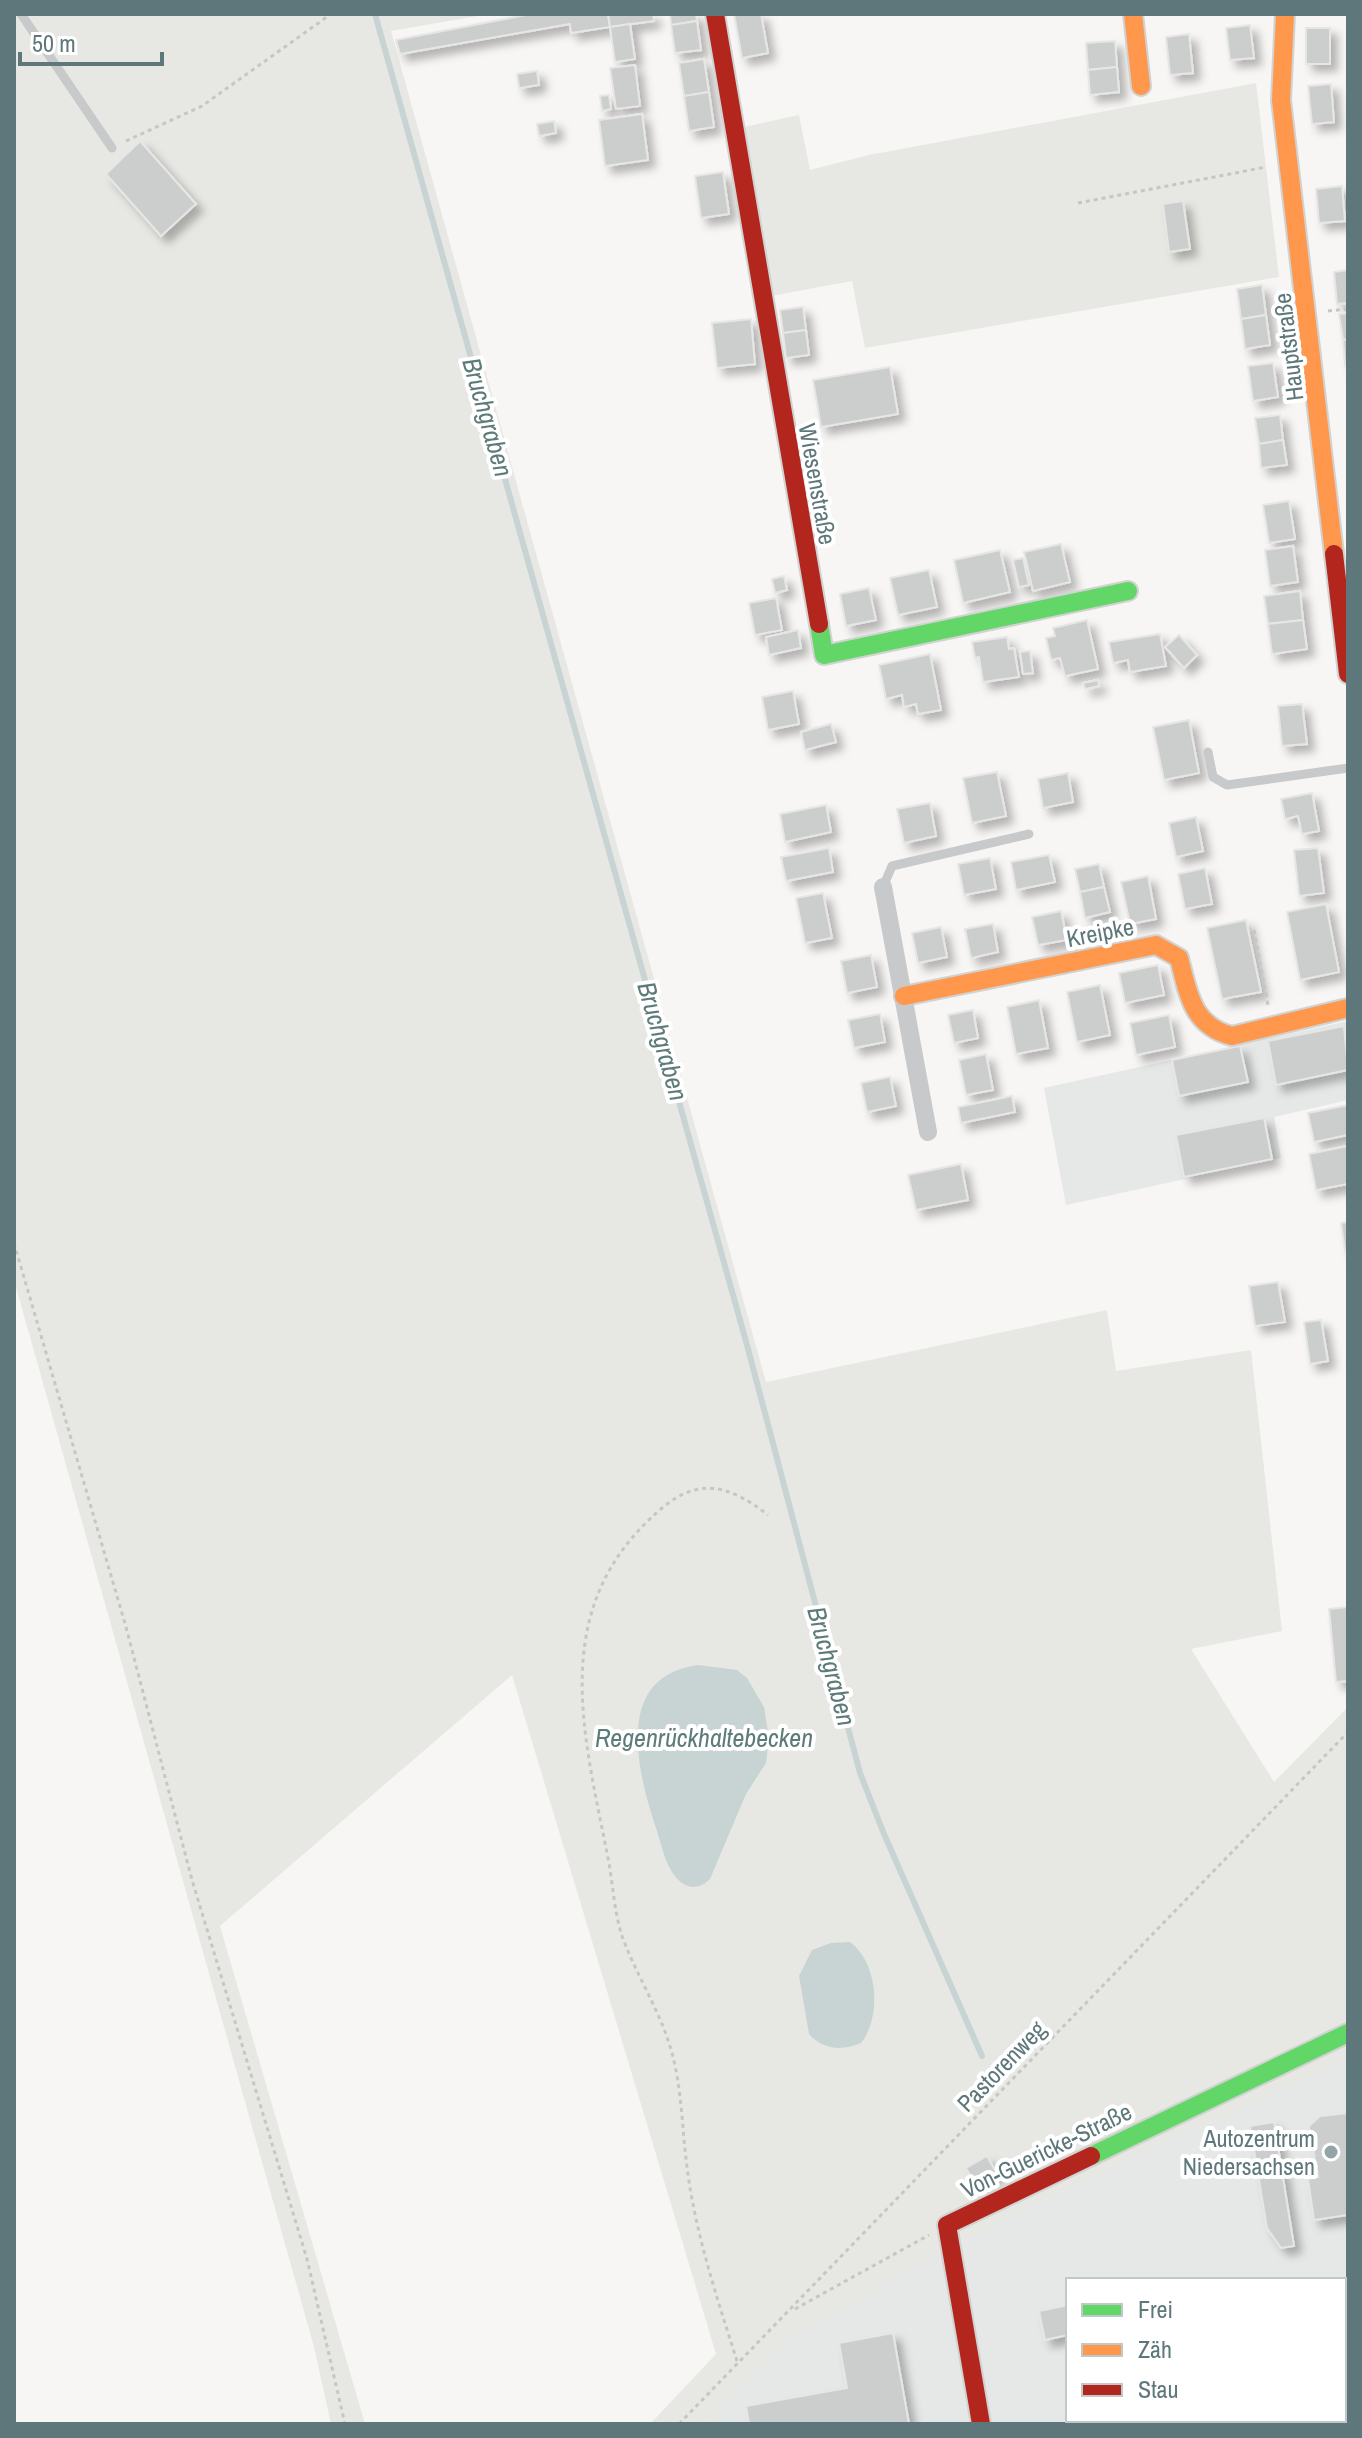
<svg xmlns="http://www.w3.org/2000/svg" width="1362" height="2438" font-family="'Archivo Narrow',sans-serif">
  <style>
    .built { fill: #e6e7e7; fill-rule: evenodd }
    .green { fill: #e7e8e3 }
    .water { fill: #c8d4d4 }
    .lines { fill: none; stroke-linecap: round; stroke-linejoin: round }
    .stream { stroke: #c8d4d4; stroke-width: 6 }
    .building { fill: #cccecd; stroke: #e6e6e5; stroke-width: 2; filter: url(#shadow) }
    .fast-casing { stroke: #d1d3d2; stroke-width: 22 }
    .slow-casing { stroke: #d1d3d2; stroke-width: 22 }
    .jam-casing { stroke: #d1d3d2; stroke-width: 22 }
    .path { stroke: #c5c7c7; stroke-width: 3; stroke-dasharray: 4 4; stroke-linecap: butt }
    .lane { stroke: #c7c9ca; stroke-width: 9 }
    .street { stroke: #c7c9ca; stroke-width: 18 }
    .fast { stroke: #63d668; stroke-width: 18 }
    .slow { stroke: #ff974d; stroke-width: 18 }
    .jam { stroke: #b3261e; stroke-width: 18 }
    .poi-dot { fill: #94a3a5; stroke: #fff; stroke-width: 3 }
    .labels { text-anchor: middle; dominant-baseline: central; stroke-width: 8; stroke-linejoin: round; paint-order: stroke }
    .street-label { font-size: 24px; fill: #5e777a; stroke: #fff }
    .poi-label { font-size: 24px; fill: #5e777a; stroke: #fff; text-anchor: end }
    .water-label { font-size: 26px; font-style: italic; fill: #5d7b79; stroke: #fff }
  </style>
  <defs>
    <filter id="shadow"><feDropShadow dx="7" dy="7" stdDeviation="4" flood-color="#0004"/></filter>
  </defs>
  <rect width="100%" height="100%" fill="#f7f6f5"/>
  <g class="built">
    <polygon points="1348,1021 1348,1100 1274,1117 1281,1158 1066,1205 1044,1088"/>
    <path d="M1348 2059V2424H707L792 2338 919 2265 1006 2218ZM1068 2280H1344V2420H1068Z"/>
  </g>
  <g class="green">
    <polygon points="14,14 489,14 391,31 766,1382 1107,1310 1116,1371 1251,1350 1282,1631 1191,1649 1274,1782 1348,1707 1348,2059 1006,2218 919,2265 792,2338 707,2424 650,2424 716,2354 512,1675 220,1926 365,2424 331,2424 314,2347 14,1280"/>
    <polygon points="1256,83 1279,277 865,348 852,281 771,296 744,127 799,115 810,170 869,155"/>
  </g>
  <g class="water">
    <path d="M698 1665 737 1670 747 1678 764 1707 769 1738 766 1763 746 1794 710 1879C702 1887 692 1890 682 1883 666 1871 662 1846 656 1828 637 1771 613 1676 698 1665Z"/>
    <path d="M850 1942C878 1963 882 2016 861 2043 842 2051 823 2050 809 2034L799 1976 812 1950 831 1943Z"/>
  </g>
  <g class="lines">
    <polyline class="stream" points="375,14 747,1345 860,1773 884,1834 982,2056"/>
  </g>
  <g class="building">
    <polygon points="531,14 608,14 610,27 571,33 570,24 400,54 396,40"/>
    <polygon points="608,14 653,14 654,21 610,27"/>
    <polygon points="670,14 696,14 697,21 671,25"/>
    <polygon points="734,14 761,14 768,53 742,58"/>
    <polygon points="697,21 701,50 675,53 671,25"/>
    <polygon points="630,24 635,59 615,62 610,27"/>
    <polygon points="1250,25 1254,58 1230,60 1226,28"/>
    <rect x="1306" y="28" width="24" height="36"/>
    <polygon points="1189,34 1193,73 1170,75 1166,37"/>
    <polygon points="1115,41 1117,67 1088,70 1086,43"/>
    <polygon points="704,59 709,92 684,96 679,63"/>
    <polygon points="635,65 640,106 616,109 610,68"/>
    <polygon points="1117,67 1119,92 1090,95 1088,70"/>
    <polygon points="537,71 539,85 519,88 517,74"/>
    <polygon points="1331,84 1334,122 1312,124 1308,86"/>
    <polygon points="709,92 714,127 689,131 684,96"/>
    <polygon points="609,95 611,109 602,111 600,96"/>
    <polygon points="642,114 648,160 605,166 599,120"/>
    <polygon points="554,121 556,133 539,136 537,124"/>
    <polygon points="140,141 196,204 161,236 106,174"/>
    <polygon points="723,172 729,214 701,218 695,176"/>
    <polygon points="1342,186 1345,221 1319,223 1316,189"/>
    <polygon points="1183,201 1190,249 1169,252 1163,204"/>
    <polygon points="1348,270 1348,303 1337,304 1334,272"/>
    <polygon points="1262,285 1266,315 1241,319 1237,289"/>
    <polygon points="803,307 806,330 783,333 780,310"/>
    <polygon points="1348,313 1348,339 1343,340 1339,314"/>
    <polygon points="1266,315 1270,345 1245,349 1241,319"/>
    <polygon points="751,319 755,364 717,368 712,323"/>
    <polygon points="806,330 809,355 786,358 783,333"/>
    <polygon points="1348,339 1348,365 1345,366 1343,340"/>
    <polygon points="1273,363 1278,397 1253,401 1248,366"/>
    <polygon points="890,367 898,414 821,427 813,380"/>
    <polygon points="1280,415 1283,440 1259,444 1255,418"/>
    <polygon points="1283,440 1287,465 1261,468 1259,444"/>
    <polygon points="1289,501 1295,539 1269,543 1263,505"/>
    <polygon points="1061,544 1070,582 1033,591 1024,552"/>
    <polygon points="1293,546 1298,582 1270,586 1265,550"/>
    <polygon points="1000,550 1010,592 963,603 954,560"/>
    <polygon points="1023,558 1029,585 1019,587 1013,560"/>
    <polygon points="929,570 937,607 898,615 890,578"/>
    <polygon points="784,576 787,590 775,593 772,579"/>
    <polygon points="869,588 876,620 846,626 840,594"/>
    <polygon points="1300,591 1303,620 1268,624 1264,596"/>
    <polygon points="776,598 782,630 755,635 749,603"/>
    <polygon points="1087,620 1098,669 1065,676 1060,658 1051,660 1046,638 1055,636 1053,628"/>
    <polygon points="1303,620 1307,649 1272,654 1268,624"/>
    <polygon points="798,630 801,648 769,655 766,637"/>
    <polygon points="1160,634 1166,666 1130,672 1128,660 1113,663 1109,642"/>
    <polygon points="1179,635 1197,655 1184,668 1165,647"/>
    <polygon points="1007,637 1009,649 1014,648 1019,677 983,682 979,657 975,658 972,642"/>
    <polygon points="1030,651 1033,673 1023,674 1020,652"/>
    <polygon points="930,654 941,710 918,714 916,704 904,707 902,695 886,699 879,665"/>
    <polygon points="1098,680 1099,686 1085,689 1083,683"/>
    <polygon points="793,691 799,724 768,730 762,697"/>
    <polygon points="1302,704 1307,744 1282,746 1278,706"/>
    <polygon points="1189,720 1199,773 1164,780 1153,727"/>
    <polygon points="831,724 836,742 805,750 801,732"/>
    <polygon points="997,772 1006,816 972,823 963,778"/>
    <polygon points="1068,773 1073,802 1043,808 1038,779"/>
    <polygon points="1312,793 1319,831 1302,834 1298,816 1285,819 1281,799"/>
    <polygon points="930,803 936,836 904,843 897,809"/>
    <polygon points="826,805 831,832 785,842 780,814"/>
    <polygon points="1196,817 1203,851 1176,857 1169,823"/>
    <polygon points="829,848 833,872 786,881 781,857"/>
    <polygon points="1318,848 1324,893 1299,896 1294,850"/>
    <polygon points="1049,855 1055,882 1016,890 1011,862"/>
    <polygon points="990,858 996,889 964,895 958,864"/>
    <polygon points="1099,864 1104,887 1080,892 1075,869"/>
    <polygon points="1205,868 1212,904 1185,909 1178,874"/>
    <polygon points="1148,876 1156,919 1130,924 1121,882"/>
    <polygon points="1104,887 1110,912 1085,918 1080,892"/>
    <polygon points="823,893 832,938 805,943 796,898"/>
    <polygon points="1326,904 1339,972 1300,980 1287,912"/>
    <polygon points="1061,911 1067,940 1038,945 1032,917"/>
    <polygon points="1246,920 1261,992 1222,999 1207,928"/>
    <polygon points="993,924 998,952 971,958 965,929"/>
    <polygon points="941,927 947,957 918,963 912,933"/>
    <polygon points="871,955 877,987 847,993 841,961"/>
    <polygon points="1158,965 1164,995 1125,1003 1119,973"/>
    <polygon points="1100,985 1110,1035 1077,1042 1067,992"/>
    <polygon points="1039,1000 1048,1048 1016,1054 1007,1007"/>
    <polygon points="973,1010 978,1038 954,1043 948,1015"/>
    <polygon points="880,1014 885,1042 854,1048 848,1020"/>
    <polygon points="1169,1015 1175,1047 1136,1055 1130,1023"/>
    <polygon points="1344,1026 1348,1070 1276,1085 1268,1041"/>
    <polygon points="1240,1046 1248,1082 1179,1096 1172,1060"/>
    <polygon points="986,1054 993,1090 966,1095 959,1060"/>
    <polygon points="890,1077 896,1106 867,1112 861,1083"/>
    <polygon points="1012,1096 1015,1112 961,1123 958,1107"/>
    <polygon points="1348,1105 1348,1135 1314,1142 1308,1113"/>
    <polygon points="1264,1118 1272,1159 1184,1177 1176,1135"/>
    <polygon points="1348,1146 1348,1184 1316,1190 1309,1154"/>
    <polygon points="961,1164 968,1200 916,1210 908,1175"/>
    <polygon points="1348,1222 1348,1251 1345,1251 1341,1223"/>
    <polygon points="1278,1282 1285,1322 1255,1326 1249,1286"/>
    <polygon points="1321,1320 1328,1361 1310,1364 1304,1322"/>
    <polygon points="1348,1607 1348,1681 1336,1682 1329,1609"/>
    <polygon points="1348,2113 1348,2215 1314,2220 1308,2179 1318,2177 1309,2126 1320,2116"/>
    <polygon points="1274,2122 1294,2246 1281,2248 1267,2228 1250,2126"/>
    <polygon points="987,2156 997,2174 976,2186 966,2168"/>
    <polygon points="1068,2305 1068,2335 1045,2340 1039,2311"/>
    <polygon points="893,2333 909,2424 749,2424 746,2406 847,2388 839,2343"/>
    <polygon points="1117,2420 1201,2420 1190,2424 1117,2424"/>
  </g>
  <g class="lines">
    <defs>
      <g id="fast">
        <polyline points="819,624 824,655 1128,591"/>
        <polyline points="1091,2156 1348,2033"/>
      </g>
      <g id="slow">
        <polyline points="1133,14 1141,86"/>
        <polyline points="1285,14 1281,100 1334,554"/>
        <path d="M904 996 1156 945 1179 958C1188 993 1192 1026 1232 1036L1348 1008"/>
      </g>
      <g id="jam">
        <polyline points="715,14 819,624"/>
        <polyline points="1334,554 1348,674"/>
        <polyline points="981,2424 947,2225 1091,2156"/>
      </g>
    </defs>
    <use href="#fast" class="fast-casing"/>
    <use href="#slow" class="slow-casing"/>
    <use href="#jam" class="jam-casing"/>
    <g class="path">
      <polyline points="126,141 202,106 331,14"/>
      <polyline points="1078,203 1266,167"/>
      <polyline points="1328,311 1348,309"/>
      <polyline points="1254,930 1268,1005"/>
      <polyline points="14,1243 126,1627 192,1880 307,2259 345,2424"/>
      <polyline points="795,2309 929,2235"/>
      <path d="M737 2361C717 2298 695 2232 687 2167 682 2129 682 2090 672 2053 661 2012 636 1975 622 1936 614 1911 613 1884 608 1858 583 1731 547 1606 661 1509 700 1475 732 1487 768 1515"/>
      <polyline points="679,2424 1348,1732"/>
    </g>
    <g class="lane">
      <polyline points="21,14 112,148"/>
      <polyline points="1208,752 1213,777 1227,785 1348,768"/>
      <polyline points="883,887 892,866 1029,834"/>
    </g>
    <polyline class="street" points="883,887 928,1132"/>
    <use href="#fast" class="fast"/>
    <use href="#slow" class="slow"/>
    <use href="#jam" class="jam"/>
  </g>
  <circle class="poi-dot" cx="1331" cy="2152" r="8"/>
  <g class="labels">
    <g class="street-label">
      <text transform="translate(1288 347) rotate(-97)">Hauptstraße</text>
      <text transform="translate(818 484) rotate(80)">Wiesenstraße</text>
      <text transform="translate(1100 932) rotate(-11)">Kreipke</text>
      <text transform="translate(1001 2066) rotate(-46)">Pastorenweg</text>
      <text transform="translate(1046 2150) rotate(-26)">Von-Guericke-Straße</text>
    </g>
    <g class="poi-label">
      <text x="1315" y="2138">Autozentrum<tspan x="1315" dy="28">Niedersachsen</tspan></text>
    </g>
    <g class="water-label">
      <text transform="translate(488 417) rotate(74)">Bruchgraben</text>
      <text transform="translate(663 1041) rotate(74)">Bruchgraben</text>
      <text transform="translate(832 1666) rotate(75)">Bruchgraben</text>
      <text x="704" y="1737">Regenrückhaltebecken</text>
    </g>
  </g>
  <rect width="1362" height="2438" fill="none" stroke="#5e777a" stroke-width="32"/>
  <rect x="1066" y="2278" width="280" height="144" fill="#ffffff" stroke="#bfc9ca" stroke-width="2"/>
  <rect x="1082" y="2304" width="40" height="12" fill="#63d668" stroke="#bfc9ca" stroke-width="2"/>
  <text x="1138" y="2318" font-size="24" fill="#5e777a">Frei</text>
  <rect x="1082" y="2344" width="40" height="12" fill="#ff974d" stroke="#bfc9ca" stroke-width="2"/>
  <text x="1138" y="2358" font-size="24" fill="#5e777a">Zäh</text>
  <rect x="1082" y="2384" width="40" height="12" fill="#b3261e" stroke="#bfc9ca" stroke-width="2"/>
  <text x="1138" y="2398" font-size="24" fill="#5e777a">Stau</text>
  <path d="M20 52v12h142v-12" fill="none" stroke="#5e777a" stroke-width="4"/>
  <text x="32" y="52" font-size="24" fill="#5e777a" stroke="#ffffff" stroke-width="6" paint-order="stroke">50 m</text>
</svg>
